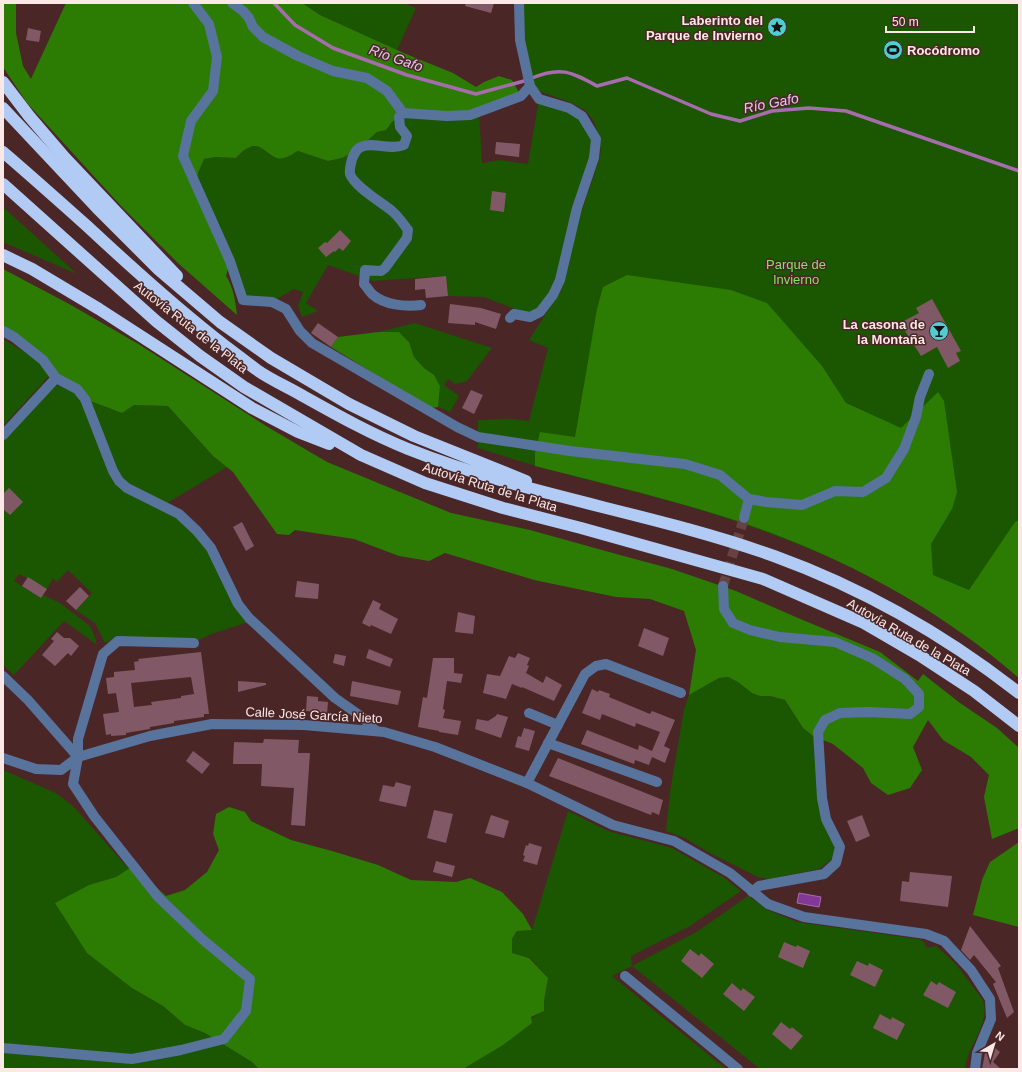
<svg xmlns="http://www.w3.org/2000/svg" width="1022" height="1072" font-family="Helvetica,sans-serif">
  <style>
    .green { fill: #1b5600 }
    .forest { fill: #2c7c04 }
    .water { fill: #833796; stroke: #a76cae }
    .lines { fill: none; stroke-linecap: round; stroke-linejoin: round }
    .stream { stroke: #a76cae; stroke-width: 3.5 }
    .building { fill: #815966; fill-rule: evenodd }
    .street-tunnel { stroke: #654344; stroke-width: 10; stroke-dasharray: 10 5; stroke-linecap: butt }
    .street { stroke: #58739c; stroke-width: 10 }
    .highway { stroke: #b1cbf4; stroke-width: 12 }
    .labels { text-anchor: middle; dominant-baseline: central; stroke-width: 3; stroke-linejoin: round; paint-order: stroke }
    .poi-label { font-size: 13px; font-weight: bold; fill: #fce8e7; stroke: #4a2627; text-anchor: end }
    .park-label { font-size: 13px; fill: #81e463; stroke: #4a2627 }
    .street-label { font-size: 13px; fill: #fce8e7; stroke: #4a2627 }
    .water-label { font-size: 14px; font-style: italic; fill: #e8c3f3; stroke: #4a2627 }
  </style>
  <rect width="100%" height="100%" fill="#4a2627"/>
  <g class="green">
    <polygon points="302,3 404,3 416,8 397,50 320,15"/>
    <path d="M524 3H1019V678C998 660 978 643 955 627 881 575 793 539 707 512 651 494 592 482 536 466 516 460 497 454 478 448V420L512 419 529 421 548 348 529 340 561 290 568 268 577 224 598 164 601 151 596 127 593 120 585 110 569 102 539 91 534 87 524 45 523 23Z"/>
    <polygon points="539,99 569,108 596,139 560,280 530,317 510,307 484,297 448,296 445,276 373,281 328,265 306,303 318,311 302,317 298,306 303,292 294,289 272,302 243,300 196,186 198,173 204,159 216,157 236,158 248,147 256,146 265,149 270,155 285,158 298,151 328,161 342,158 356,151 377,132 386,130 392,122 399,117 479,112 482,163 500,160 528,164"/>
    <polygon points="3,207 77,274 3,242"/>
    <polygon points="415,323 492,348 467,381 455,384 448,379 444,385 459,396 450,412 438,407 440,386 434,375 424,368 414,357 409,342 399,332 378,332"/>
    <polygon points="3,339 39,361 50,375 3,426"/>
    <polygon points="59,385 71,390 79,396 118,485 184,522 209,551 249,622 211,634 199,640 196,638 115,638 105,643 95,623 76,610 92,593 68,570 57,582 53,578 47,589 19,574 14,581 41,598 43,595 60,603 90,626 96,640 96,644 64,621 14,675 3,665 3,441 52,387"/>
    <polygon points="85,399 122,413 134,405 168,406 213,456 227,467 164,505 119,481"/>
    <polygon points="728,677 738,682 752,693 760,696 769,696 785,700 803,728 813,736 821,820 832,839 835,849 831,860 819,869 770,879 758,877 710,853 685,838 666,831 670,792 684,709 689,695 719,678"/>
    <polygon points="3,770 56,793 73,806 129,869 116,877 89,885 132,988 163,1006 185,1025 205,1033 252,1062 259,1069 3,1069"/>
    <path d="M568 811 608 831 672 848 723 877 741 891 690 926 631 956 632 966 698 931 748 896 768 910 797 922 918 939 923 941 927 948 936 946 955 963 983 1000C991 1025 967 1045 965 1069H760L632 966 612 976 726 1069H463C492 1052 515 1026 544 1011V1001L548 978 530 958 512 953V939L518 931 532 930Z"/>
  </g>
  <g class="forest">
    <path d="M3 3H16V33L23 66 31 79 66 3H302L320 15 406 54 453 73 476 87 484 82 499 76 512 80 521 96 470 115 399 117 392 122 386 130 377 132 356 151 342 158 328 161 298 151C294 153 289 157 284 158 269 162 263 139 248 148 243 150 239 155 236 158L216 157 204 159 198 173 196 186 230 261 226 276C234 288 235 301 237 315L179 264 122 207 27 103 3 67Z"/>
    <polygon points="3,269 71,305 140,345 266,426 327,462 451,513 530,530 620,555 672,569 736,591 798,618 880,652 918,681 923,674 960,703 997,728 1019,748 1019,828 992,839 984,797 989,775 971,757 943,740 928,720 913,747 922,770 910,788 888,795 871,783 863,768 833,744 813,736 803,728 785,700 770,696 760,696 752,693 738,682 728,677 719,678 689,695 696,650 684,611 650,599 616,597 534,580 445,553 429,561 399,556 354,539 295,530 289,535 277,534 233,472 213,456 168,406 134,405 122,413 85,399 3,331"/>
    <path d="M627 275 731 290 767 303 822 366 846 403 901 428 938 392 944 401 957 492 952 509 931 544 933 575 969 590 1015 522 1019 520V678C944 613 861 567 769 532 693 504 613 486 535 466V453L540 432 575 437 597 309 603 287Z"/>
    <polygon points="378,332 399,332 409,342 414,357 424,368 434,375 440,386 438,407 430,408 331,347 338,337"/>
    <polygon points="229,807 245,812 251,821 291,840 332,851 378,865 411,880 456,882 470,878 502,892 523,914 532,930 517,931 512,939 512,953 529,958 548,978 544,1001 544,1011 531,1017 532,1023 503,1045 463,1069 259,1069 252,1062 205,1033 185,1025 163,1006 132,988 87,953 55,903 89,885 116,877 133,866 166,896 185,890 207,872 219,850 213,834 216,814"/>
    <polygon points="1019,842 1019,927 973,915 982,880 990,862"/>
  </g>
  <polygon class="water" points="799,893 821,897 819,907 797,903"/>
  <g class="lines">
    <g class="stream">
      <polyline points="274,3 295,25 333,48 407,75 476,94 524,81"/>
      <path d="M532 78C561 66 571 72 597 86L627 78 711 114 740 121 772 111 809 108 846 111 1019 171"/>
    </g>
  </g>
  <g class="building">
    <polygon points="466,3 494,3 491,13 465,6"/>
    <polygon points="28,28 41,31 39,42 26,40"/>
    <polygon points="496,142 520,144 519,157 495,154"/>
    <polygon points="492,191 506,193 504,212 490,210"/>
    <polygon points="340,230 351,241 343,251 339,248 335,252 334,251 326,257 318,248 325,242 327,243"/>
    <polygon points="446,276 448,296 426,298 425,289 415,290 415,279"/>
    <polygon points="932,299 961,351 956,353 960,361 948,368 937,347 921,356 900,323 919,313 916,308"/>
    <polygon points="450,304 481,308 501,314 496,329 475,322 475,325 448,323"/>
    <polygon points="318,323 338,337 331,347 311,333"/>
    <polygon points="471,390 483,395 474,414 462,408"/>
    <polygon points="9,488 23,502 10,515 3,509 3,494"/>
    <polygon points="242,522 254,546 246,551 233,527"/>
    <polygon points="28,577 47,589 41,598 22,586"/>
    <polygon points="297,581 319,584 318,599 295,597"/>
    <polygon points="80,587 89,596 76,610 66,601"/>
    <polygon points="373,600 381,604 379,609 398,619 391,634 371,625 370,627 362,623"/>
    <polygon points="458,612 475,616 473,634 455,632"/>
    <polygon points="644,628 669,638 663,656 638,646"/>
    <polygon points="57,632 64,638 70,638 79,646 71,656 68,653 55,666 42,655 54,641 51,639"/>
    <polygon points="369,649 393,659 390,667 366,658"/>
    <path d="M201 652 209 714H204V717L174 721V723L150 727V729L126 733V735L111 736V734L106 735 103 714 119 712 116 693 108 694 106 678 114 677V672L135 670 134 662 139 661 138 659ZM191 677 194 694 181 696V698L151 702 152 705 134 707 131 683Z"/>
    <polygon points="518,653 530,658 527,665 529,666 526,673 543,683 546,676 562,685 554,701 522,687 522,688 512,684 506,699 483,693 487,674 500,676 509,656 515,658"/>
    <polygon points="335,654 346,656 344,666 333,663"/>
    <polygon points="433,658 454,658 454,673 463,674 461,683 447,681 443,709 445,710 443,718 461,721 458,735 439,732 439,731 418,727 423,697 427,698"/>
    <polygon points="238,681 266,683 266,685 238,692"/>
    <polygon points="352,681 401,691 398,705 350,696"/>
    <polygon points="592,689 598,692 599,690 610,694 609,697 650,714 652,711 675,720 664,746 670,749 665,763 652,757 649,765 635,760 634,764 581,744 587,730 638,750 639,745 652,751 660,732 636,723 635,727 602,714 600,720 582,713"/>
    <polygon points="307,696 318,697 318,701 328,702 327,713 306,711"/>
    <polygon points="497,714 508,717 501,738 475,729 477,719 488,721 496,716"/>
    <polygon points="524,728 535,731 529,751 515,747 518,736 521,737"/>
    <polygon points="264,739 299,740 298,753 310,753 305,826 291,825 294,788 261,786 262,764 233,764 234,742 263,743"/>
    <polygon points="193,751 210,764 202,774 186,761"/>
    <polygon points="558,758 663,800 659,815 652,812 651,815 549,776"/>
    <polygon points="396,782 411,786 406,807 379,801 383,785 394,787"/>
    <polygon points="434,810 453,814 446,843 427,838"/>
    <polygon points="491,815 509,821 504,838 485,833"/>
    <polygon points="862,815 870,836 856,842 847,821"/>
    <polygon points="529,843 542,847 537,865 523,861 525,856 523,855 526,845 528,846"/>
    <polygon points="436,861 455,866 452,877 433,872"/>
    <polygon points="910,872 952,876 948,907 900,901 902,881 909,882"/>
    <polygon points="970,926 1001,966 998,968 1014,1012 1007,1018 993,984 996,982 974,955 970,960 961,950"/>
    <polygon points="784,942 796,947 797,945 810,951 803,968 778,957"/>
    <polygon points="690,949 699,956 701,953 714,964 702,978 681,961"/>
    <polygon points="857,961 868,966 869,963 883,970 875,987 850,975"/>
    <polygon points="931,981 937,985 939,982 956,992 948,1008 923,995"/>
    <polygon points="732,983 741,991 743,988 755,997 744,1011 723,994"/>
    <polygon points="880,1014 891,1020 892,1017 905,1024 897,1040 873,1028"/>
    <polygon points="781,1022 790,1029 792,1027 803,1036 791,1050 772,1034"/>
    <polygon points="990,1044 1000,1052 993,1062 1001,1069 982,1069 985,1053"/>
  </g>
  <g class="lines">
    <polyline class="street-tunnel" points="723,586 744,518"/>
    <g class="street">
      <polyline points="193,3 209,24 217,57 213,91 191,121 183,156 230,261 243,300 272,302 286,309 300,331 312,343 457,427 478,437 570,451 685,464 720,475 749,499 766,502 802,505 835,491 863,492 886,478 904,449 916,417 920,397 929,374"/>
      <polyline points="232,3 243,11 249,18 253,27 263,37 298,56 333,71 367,78 387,91 403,113"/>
      <path d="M421 305C405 307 384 305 372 294 369 291 367 287 364 284L365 270 381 271 385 268 407 238 408 230C403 223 398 216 392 211 381 202 354 186 350 174 349 169 351 164 352 159 354 154 356 149 361 147 373 141 390 151 404 145L407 136 400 127 399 117 403 113 447 116 470 115 521 96 530 86"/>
      <polyline points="510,318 514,314 530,317 540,312 553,295 560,280 577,208 594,158 596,139 582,116 569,108 539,99 530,86 520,40 519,3"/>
      <polyline points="3,331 14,337 43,360 56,378 77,389 85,399 113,471 119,481 127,488 179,514 197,531 211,548 238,604 249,618 335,698 362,717 376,731"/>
      <polyline points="3,435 56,378"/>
      <polyline points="744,518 749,499"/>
      <polyline points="723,586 724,609 733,623 750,630 780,637 835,642 872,658 905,679 919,694 919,707 910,714 868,712 840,713 825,720 818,732 822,798 826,819 840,847 836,863 824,874 759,886 752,892"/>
      <polyline points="3,676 28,700 78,757 61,770 36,769 3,758"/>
      <polyline points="529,713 558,725"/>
      <polyline points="548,743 657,782"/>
      <polyline points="78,757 78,739 103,654 118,641 194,643"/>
      <polyline points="527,783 585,674 596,666 606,664 681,693"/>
      <polyline points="625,976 738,1069"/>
      <polyline points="3,1048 132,1059 181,1050 224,1039 246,1011 250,979 202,939 158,897 94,816 73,784 78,757 150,736 212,724 304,725 384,732 435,747 527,783 613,825 674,841 730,873 768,904 804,917 926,934 944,941 971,970 990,999 991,1019 977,1053 975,1069"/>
    </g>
    <g class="highway">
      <polyline points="3,82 29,116 65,158 177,276"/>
      <polyline points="3,108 97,208 159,270 220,322 271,358 349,404 414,436 526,481"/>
      <path d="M3 152C31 176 59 201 87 226 131 267 176 308 224 345 235 353 246 362 257 370 271 380 288 387 303 396 337 415 371 434 408 449 526 496 654 513 774 556 862 588 945 635 1019 693"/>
      <polyline points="3,184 156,321 200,356 244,387 361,455 425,483 503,508 581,528 763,579 864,623 919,655 974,691 1019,726"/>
      <polyline points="3,255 32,269 99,309 252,408 298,432 329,444"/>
    </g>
  </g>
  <defs>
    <symbol id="sight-disc" viewBox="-11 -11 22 22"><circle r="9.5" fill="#51ccd1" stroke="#4a2627"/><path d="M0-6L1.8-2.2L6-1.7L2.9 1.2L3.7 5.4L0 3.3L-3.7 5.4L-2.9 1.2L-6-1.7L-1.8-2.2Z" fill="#111"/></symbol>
    <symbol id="stadium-disc" viewBox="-11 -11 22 22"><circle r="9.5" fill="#51ccd1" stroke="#4a2627"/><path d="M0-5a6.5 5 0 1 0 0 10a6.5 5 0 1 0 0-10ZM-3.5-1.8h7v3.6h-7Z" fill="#111"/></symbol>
    <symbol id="bar-disc" viewBox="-11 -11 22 22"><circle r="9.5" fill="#51ccd1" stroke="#4a2627"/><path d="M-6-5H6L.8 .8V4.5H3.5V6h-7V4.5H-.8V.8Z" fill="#111"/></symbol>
  </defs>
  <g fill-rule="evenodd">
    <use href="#sight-disc" x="766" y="16" width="22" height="22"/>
    <use href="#stadium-disc" x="882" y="39" width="22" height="22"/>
    <use href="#bar-disc" x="928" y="320" width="22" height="22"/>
  </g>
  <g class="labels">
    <g class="poi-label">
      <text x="763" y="20">Laberinto del<tspan x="763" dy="15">Parque de Invierno</tspan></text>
      <text x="907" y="50" text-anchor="start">Rocódromo</text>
      <text x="925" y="324">La casona de<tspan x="925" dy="15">la Montaña</tspan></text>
    </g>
    <g class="park-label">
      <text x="796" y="264">Parque de<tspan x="796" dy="15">Invierno</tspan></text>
    </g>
    <g class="street-label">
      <text transform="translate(191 327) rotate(38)">Autovía Ruta de la Plata</text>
      <text transform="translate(490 487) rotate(17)">Autovía Ruta de la Plata</text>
      <text transform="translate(909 637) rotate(30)">Autovía Ruta de la Plata</text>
      <text transform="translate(314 715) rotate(3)">Calle José García Nieto</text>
    </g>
    <g class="water-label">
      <text transform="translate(396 58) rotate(19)">Río Gafo</text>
      <text transform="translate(771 103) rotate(-11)">Río Gafo</text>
    </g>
  </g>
  <rect width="1022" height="1072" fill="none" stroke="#fce8e7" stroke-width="8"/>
  <g transform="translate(994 1044) rotate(38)" stroke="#4a2627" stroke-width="3" paint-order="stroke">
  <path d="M0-3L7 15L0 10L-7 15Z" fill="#fce8e7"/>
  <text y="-6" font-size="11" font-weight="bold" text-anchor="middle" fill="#fce8e7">N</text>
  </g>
  <path d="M886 26v6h88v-6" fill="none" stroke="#fce8e7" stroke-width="2"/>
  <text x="892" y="26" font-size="12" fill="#fce8e7" stroke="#4a2627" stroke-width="3" paint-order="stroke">50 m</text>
</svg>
